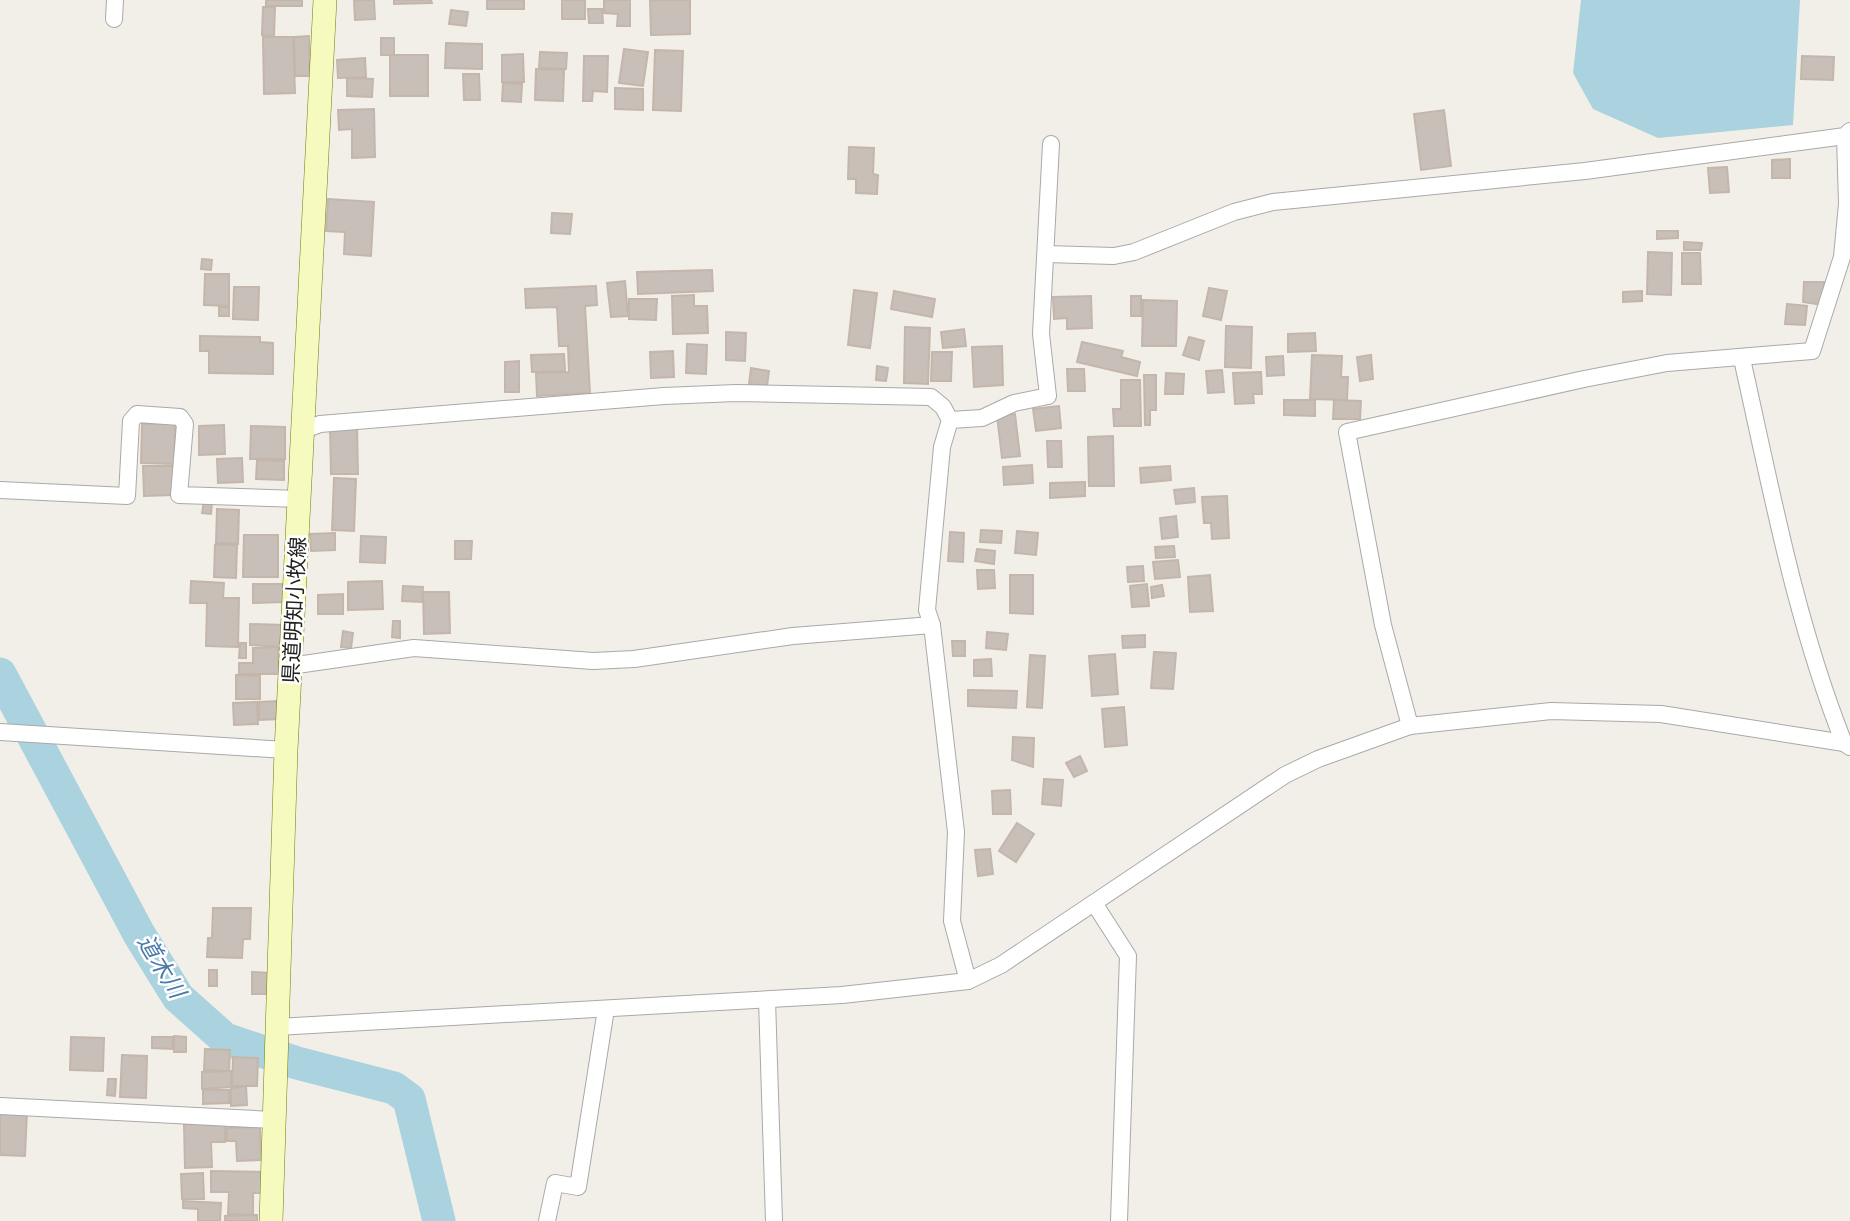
<svg xmlns="http://www.w3.org/2000/svg" width="1850" height="1221" font-family="'PT Sans Narrow','Noto Sans JP',sans-serif">
  <style>
    .water { fill: #aad3df }
    .lines { fill: none; stroke-linecap: round; stroke-linejoin: round }
    .river { stroke: #aad3df; stroke-width: 33 }
    .building { fill: #c7bfb8; stroke: #c4b6ab; stroke-width: 2 }
    .street-casing { stroke: #a9a9a9; stroke-width: 18 }
    .secondary-casing { stroke: #707d05; stroke-width: 24 }
    .street { stroke: #fff; stroke-width: 16 }
    .secondary { stroke: #f7fabf; stroke-width: 23 }
    .labels { text-anchor: middle; dominant-baseline: central; stroke-width: 5; stroke-linejoin: round; paint-order: stroke }
    .street-label { font-size: 21px; fill: #222; stroke: #fff }
    .water-label { font-size: 23px; font-style: italic; fill: #4a7aab; stroke: #fff }
  </style>
  <rect width="100%" height="100%" fill="#f2efe9"/>
  <polygon class="water" points="1581,0 1800,0 1793,125 1658,138 1593,109 1573,73"/>
  <g class="lines">
    <polyline class="river" points="0,674 139,934 178,997 225,1039 297,1063 394,1088 409,1099 439,1221"/>
  </g>
  <g class="building">
    <rect x="266" y="0" width="36" height="6"/>
    <polygon points="354,0 374,0 375,19 355,20"/>
    <polygon points="394,0 431,0 432,3 394,4"/>
    <rect x="487" y="0" width="37" height="9"/>
    <rect x="562" y="0" width="23" height="19"/>
    <polygon points="604,0 630,0 630,26 617,26 618,14 604,13"/>
    <polygon points="650,0 690,0 690,34 651,35"/>
    <polygon points="263,7 275,7 274,36 262,35"/>
    <polygon points="588,9 602,9 603,23 589,23"/>
    <polygon points="451,10 468,12 466,26 449,24"/>
    <polygon points="309,36 310,76 295,76 294,37"/>
    <polygon points="263,37 293,37 295,93 264,94"/>
    <rect x="381" y="38" width="13" height="17"/>
    <polygon points="446,43 482,44 482,69 445,68"/>
    <polygon points="624,49 648,52 643,86 619,83"/>
    <polygon points="655,50 683,51 681,111 653,110"/>
    <polygon points="540,52 567,53 566,69 539,68"/>
    <polygon points="523,54 524,82 502,82 502,55"/>
    <rect x="390" y="55" width="38" height="41"/>
    <polygon points="584,56 608,56 607,92 593,91 592,101 583,101"/>
    <polygon points="1802,56 1834,57 1833,80 1801,79"/>
    <polygon points="365,58 366,77 338,78 337,60"/>
    <polygon points="536,69 564,70 563,101 535,100"/>
    <polygon points="463,74 479,74 480,100 464,100"/>
    <polygon points="347,78 373,79 372,97 347,96"/>
    <polygon points="503,83 522,84 521,102 502,101"/>
    <polygon points="615,88 643,89 643,110 615,109"/>
    <polygon points="374,109 375,157 352,158 352,129 339,130 338,110"/>
    <polygon points="1444,110 1451,166 1421,170 1414,114"/>
    <polygon points="849,147 874,148 873,174 878,175 877,194 856,193 856,179 848,179"/>
    <polygon points="1790,159 1790,178 1772,178 1772,160"/>
    <polygon points="1727,167 1729,192 1710,193 1708,168"/>
    <polygon points="328,199 374,202 371,256 344,254 345,232 326,231"/>
    <polygon points="552,213 572,214 570,234 551,233"/>
    <polygon points="1657,231 1678,231 1678,238 1657,239"/>
    <polygon points="1684,242 1702,243 1701,250 1684,250"/>
    <polygon points="1648,252 1672,253 1671,295 1647,294"/>
    <polygon points="1682,253 1700,253 1701,284 1682,284"/>
    <polygon points="202,259 212,260 211,270 201,269"/>
    <polygon points="712,270 713,291 638,294 637,272"/>
    <polygon points="205,274 229,274 229,306 204,305"/>
    <polygon points="625,281 628,316 611,317 607,283"/>
    <polygon points="1804,282 1824,282 1823,305 1803,302"/>
    <polygon points="596,286 597,305 585,306 590,393 537,396 536,373 569,372 568,346 559,346 557,307 526,308 525,289"/>
    <polygon points="234,287 259,287 258,320 233,319"/>
    <polygon points="1209,288 1227,291 1221,320 1203,316"/>
    <polygon points="854,290 877,293 870,348 848,345"/>
    <polygon points="894,291 935,299 932,317 891,309"/>
    <polygon points="1642,291 1642,301 1623,302 1623,292"/>
    <polygon points="694,295 694,306 707,306 708,333 673,334 672,296"/>
    <polygon points="1091,296 1092,328 1067,329 1067,318 1054,319 1053,297"/>
    <rect x="1131" y="296" width="10" height="20"/>
    <polygon points="629,299 657,299 656,320 629,319"/>
    <polygon points="1143,300 1177,301 1176,346 1142,346"/>
    <polygon points="1787,304 1807,306 1805,325 1785,324"/>
    <rect x="219" y="307" width="10" height="9"/>
    <polygon points="1226,326 1252,327 1251,368 1225,367"/>
    <polygon points="905,327 930,328 928,384 904,383"/>
    <polygon points="964,329 966,346 943,348 941,332"/>
    <polygon points="726,332 746,333 745,361 726,360"/>
    <polygon points="1315,333 1316,351 1288,352 1288,334"/>
    <polygon points="200,336 260,337 260,342 273,343 273,374 209,373 209,351 200,351"/>
    <polygon points="1189,337 1204,341 1199,360 1183,355"/>
    <polygon points="1082,342 1123,351 1121,357 1140,362 1137,376 1077,362"/>
    <polygon points="687,344 707,345 706,374 686,373"/>
    <polygon points="1002,346 1003,385 974,387 972,347"/>
    <polygon points="673,351 674,377 651,378 650,352"/>
    <polygon points="932,352 952,352 951,381 931,381"/>
    <polygon points="564,354 565,371 532,372 531,355"/>
    <polygon points="1312,355 1342,356 1341,377 1348,377 1347,400 1310,399"/>
    <polygon points="1371,355 1373,379 1360,381 1357,357"/>
    <polygon points="1283,356 1284,375 1267,376 1266,357"/>
    <polygon points="519,361 519,392 505,392 505,362"/>
    <polygon points="877,366 888,368 886,381 876,380"/>
    <polygon points="751,368 769,371 767,386 749,384"/>
    <polygon points="1067,369 1084,369 1085,391 1068,391"/>
    <polygon points="1222,370 1224,392 1208,393 1206,371"/>
    <polygon points="1261,372 1262,394 1253,394 1254,403 1235,404 1233,373"/>
    <polygon points="1166,373 1184,374 1183,394 1165,394"/>
    <polygon points="1144,375 1156,375 1156,410 1150,410 1150,425 1145,425"/>
    <polygon points="1121,380 1140,380 1141,426 1114,426 1113,409 1121,409"/>
    <polygon points="1284,400 1315,400 1315,416 1284,415"/>
    <polygon points="1334,400 1361,401 1360,419 1333,419"/>
    <polygon points="1059,406 1061,428 1036,431 1033,409"/>
    <polygon points="1015,414 1020,456 1002,458 997,416"/>
    <polygon points="142,424 175,424 174,464 141,463"/>
    <polygon points="224,425 225,454 199,455 199,426"/>
    <polygon points="251,426 285,427 285,459 250,459"/>
    <polygon points="330,427 357,427 358,474 331,474"/>
    <polygon points="1113,436 1114,486 1089,486 1088,437"/>
    <polygon points="1047,441 1061,441 1062,467 1048,467"/>
    <polygon points="242,458 243,482 218,483 217,459"/>
    <polygon points="257,460 284,461 284,480 256,479"/>
    <polygon points="1032,465 1033,483 1004,485 1003,467"/>
    <polygon points="143,466 173,466 173,495 144,496"/>
    <polygon points="1170,466 1171,480 1141,483 1140,468"/>
    <polygon points="334,478 356,479 354,531 332,530"/>
    <polygon points="1085,482 1085,496 1050,498 1050,483"/>
    <polygon points="1194,488 1195,502 1176,504 1174,490"/>
    <polygon points="1227,496 1229,538 1212,539 1211,523 1204,523 1202,497"/>
    <polygon points="204,501 212,502 211,514 202,513"/>
    <polygon points="217,509 239,510 238,544 216,543"/>
    <polygon points="1176,516 1178,537 1162,539 1160,518"/>
    <polygon points="981,530 1002,531 1001,543 980,542"/>
    <polygon points="1017,531 1038,533 1036,555 1015,553"/>
    <polygon points="950,532 964,533 963,562 948,561"/>
    <polygon points="335,533 335,550 311,551 310,534"/>
    <polygon points="244,535 278,535 278,577 243,577"/>
    <polygon points="361,536 386,537 385,563 360,562"/>
    <polygon points="455,541 472,541 471,559 455,559"/>
    <polygon points="215,545 237,545 236,578 214,577"/>
    <polygon points="1174,546 1175,557 1156,558 1155,547"/>
    <polygon points="977,549 995,551 994,564 975,561"/>
    <polygon points="1178,560 1180,577 1155,579 1153,562"/>
    <polygon points="1143,566 1144,581 1128,582 1127,567"/>
    <polygon points="977,570 994,570 995,588 978,589"/>
    <polygon points="1010,575 1033,575 1033,614 1010,613"/>
    <polygon points="1210,575 1213,611 1190,612 1188,577"/>
    <polygon points="191,581 224,583 223,598 239,598 238,647 206,646 207,603 190,603"/>
    <polygon points="382,581 383,609 348,610 348,582"/>
    <polygon points="253,584 284,584 284,602 253,603"/>
    <polygon points="1147,584 1149,606 1132,607 1130,586"/>
    <polygon points="1162,585 1164,596 1152,598 1151,587"/>
    <polygon points="403,586 423,587 422,602 402,601"/>
    <polygon points="423,592 449,592 450,633 424,634"/>
    <polygon points="343,594 343,614 318,614 318,595"/>
    <polygon points="393,621 400,621 400,638 392,637"/>
    <polygon points="250,624 284,625 284,647 250,645"/>
    <polygon points="343,631 353,633 351,648 341,647"/>
    <polygon points="987,632 1008,634 1006,650 986,648"/>
    <polygon points="1145,635 1145,647 1123,648 1122,636"/>
    <polygon points="952,641 965,641 965,656 953,656"/>
    <polygon points="240,643 246,643 246,658 239,658"/>
    <polygon points="278,647 279,674 239,674 239,663 253,663 253,648"/>
    <polygon points="1154,652 1176,653 1173,689 1151,688"/>
    <polygon points="1115,654 1118,694 1092,696 1089,656"/>
    <polygon points="1030,655 1045,656 1042,708 1027,707"/>
    <polygon points="991,659 992,676 974,676 974,660"/>
    <polygon points="236,675 260,676 260,699 236,699"/>
    <polygon points="968,690 1017,691 1016,708 968,706"/>
    <polygon points="280,701 281,719 259,720 259,702"/>
    <polygon points="257,702 258,724 234,725 233,703"/>
    <polygon points="1124,707 1127,745 1105,747 1102,709"/>
    <polygon points="1013,737 1034,738 1033,767 1012,760"/>
    <polygon points="1080,756 1087,771 1074,777 1066,763"/>
    <polygon points="1044,779 1063,780 1061,806 1042,804"/>
    <polygon points="1010,790 1011,814 993,814 992,791"/>
    <polygon points="1017,823 1034,834 1016,862 999,851"/>
    <polygon points="990,849 993,874 978,876 975,850"/>
    <polygon points="213,908 251,908 250,939 243,939 242,958 207,957 208,938 212,938"/>
    <rect x="209" y="970" width="8" height="16"/>
    <polygon points="252,972 271,973 270,994 252,994"/>
    <polygon points="174,1036 186,1037 186,1052 174,1052"/>
    <polygon points="71,1037 104,1038 103,1071 70,1070"/>
    <polygon points="152,1037 173,1037 172,1049 152,1048"/>
    <polygon points="205,1049 230,1050 229,1071 204,1070"/>
    <polygon points="122,1055 147,1056 146,1098 120,1097"/>
    <polygon points="233,1057 258,1058 257,1086 232,1086"/>
    <polygon points="231,1071 231,1087 202,1089 202,1072"/>
    <polygon points="108,1079 116,1079 115,1096 107,1095"/>
    <polygon points="246,1086 247,1105 231,1106 231,1088"/>
    <polygon points="203,1090 229,1090 229,1103 203,1104"/>
    <polygon points="0,1111 27,1112 25,1156 0,1155"/>
    <polygon points="225,1123 225,1142 211,1142 212,1167 185,1168 184,1124"/>
    <polygon points="260,1127 261,1160 237,1161 236,1141 227,1141 227,1128"/>
    <polygon points="211,1171 264,1172 263,1193 253,1193 253,1215 228,1214 229,1192 211,1192"/>
    <polygon points="203,1173 204,1199 182,1199 181,1174"/>
    <polygon points="183,1201 221,1203 220,1221 198,1221 198,1209 183,1208"/>
    <polygon points="257,1215 257,1221 225,1221 225,1216"/>
  </g>
  <g class="lines">
    <defs>
      <g id="street">
        <polyline points="114,19 115,0"/>
        <polyline points="1046,254 1114,256 1134,252 1234,212 1273,202 1585,171 1845,136 1850,131"/>
        <path d="M1742 359C1771 488 1795 620 1844 743L1850 747"/>
        <polyline points="950,420 982,418 1014,403 1048,396 1041,334 1051,144"/>
        <polyline points="304,430 320,424 664,396 736,393 931,397 943,407 950,420 942,447 927,610 932,625 956,832 952,921 968,981"/>
        <polyline points="0,490 127,496 131,421 137,414 180,417 185,424 179,495 300,499"/>
        <polyline points="290,666 414,648 593,661 634,659 793,636 932,625"/>
        <polyline points="1410,726 1383,625 1347,432 1584,379 1667,363 1812,351 1842,257 1847,204 1845,136"/>
        <polyline points="0,732 286,750"/>
        <polyline points="1094,903 1128,956 1119,1221"/>
        <polyline points="767,1000 774,1221"/>
        <polyline points="277,1027 842,995 968,981 1001,965 1285,775 1318,759 1410,726 1551,711 1661,714 1844,743"/>
        <polyline points="0,1106 273,1120"/>
        <polyline points="547,1221 555,1183 578,1187 606,1009"/>
      </g>
      <polyline id="secondary" points="271,1221 286,750 325,0"/>
    </defs>
    <use href="#street" class="street-casing"/>
    <use href="#secondary" class="secondary-casing"/>
    <use href="#street" class="street"/>
    <use href="#secondary" class="secondary"/>
  </g>
  <g class="labels">
    <g class="street-label">
      <text transform="translate(294 610) rotate(-87)">県道明知小牧線</text>
    </g>
    <g class="water-label">
      <text transform="translate(162 966) rotate(59)">道木川</text>
    </g>
  </g>
</svg>
